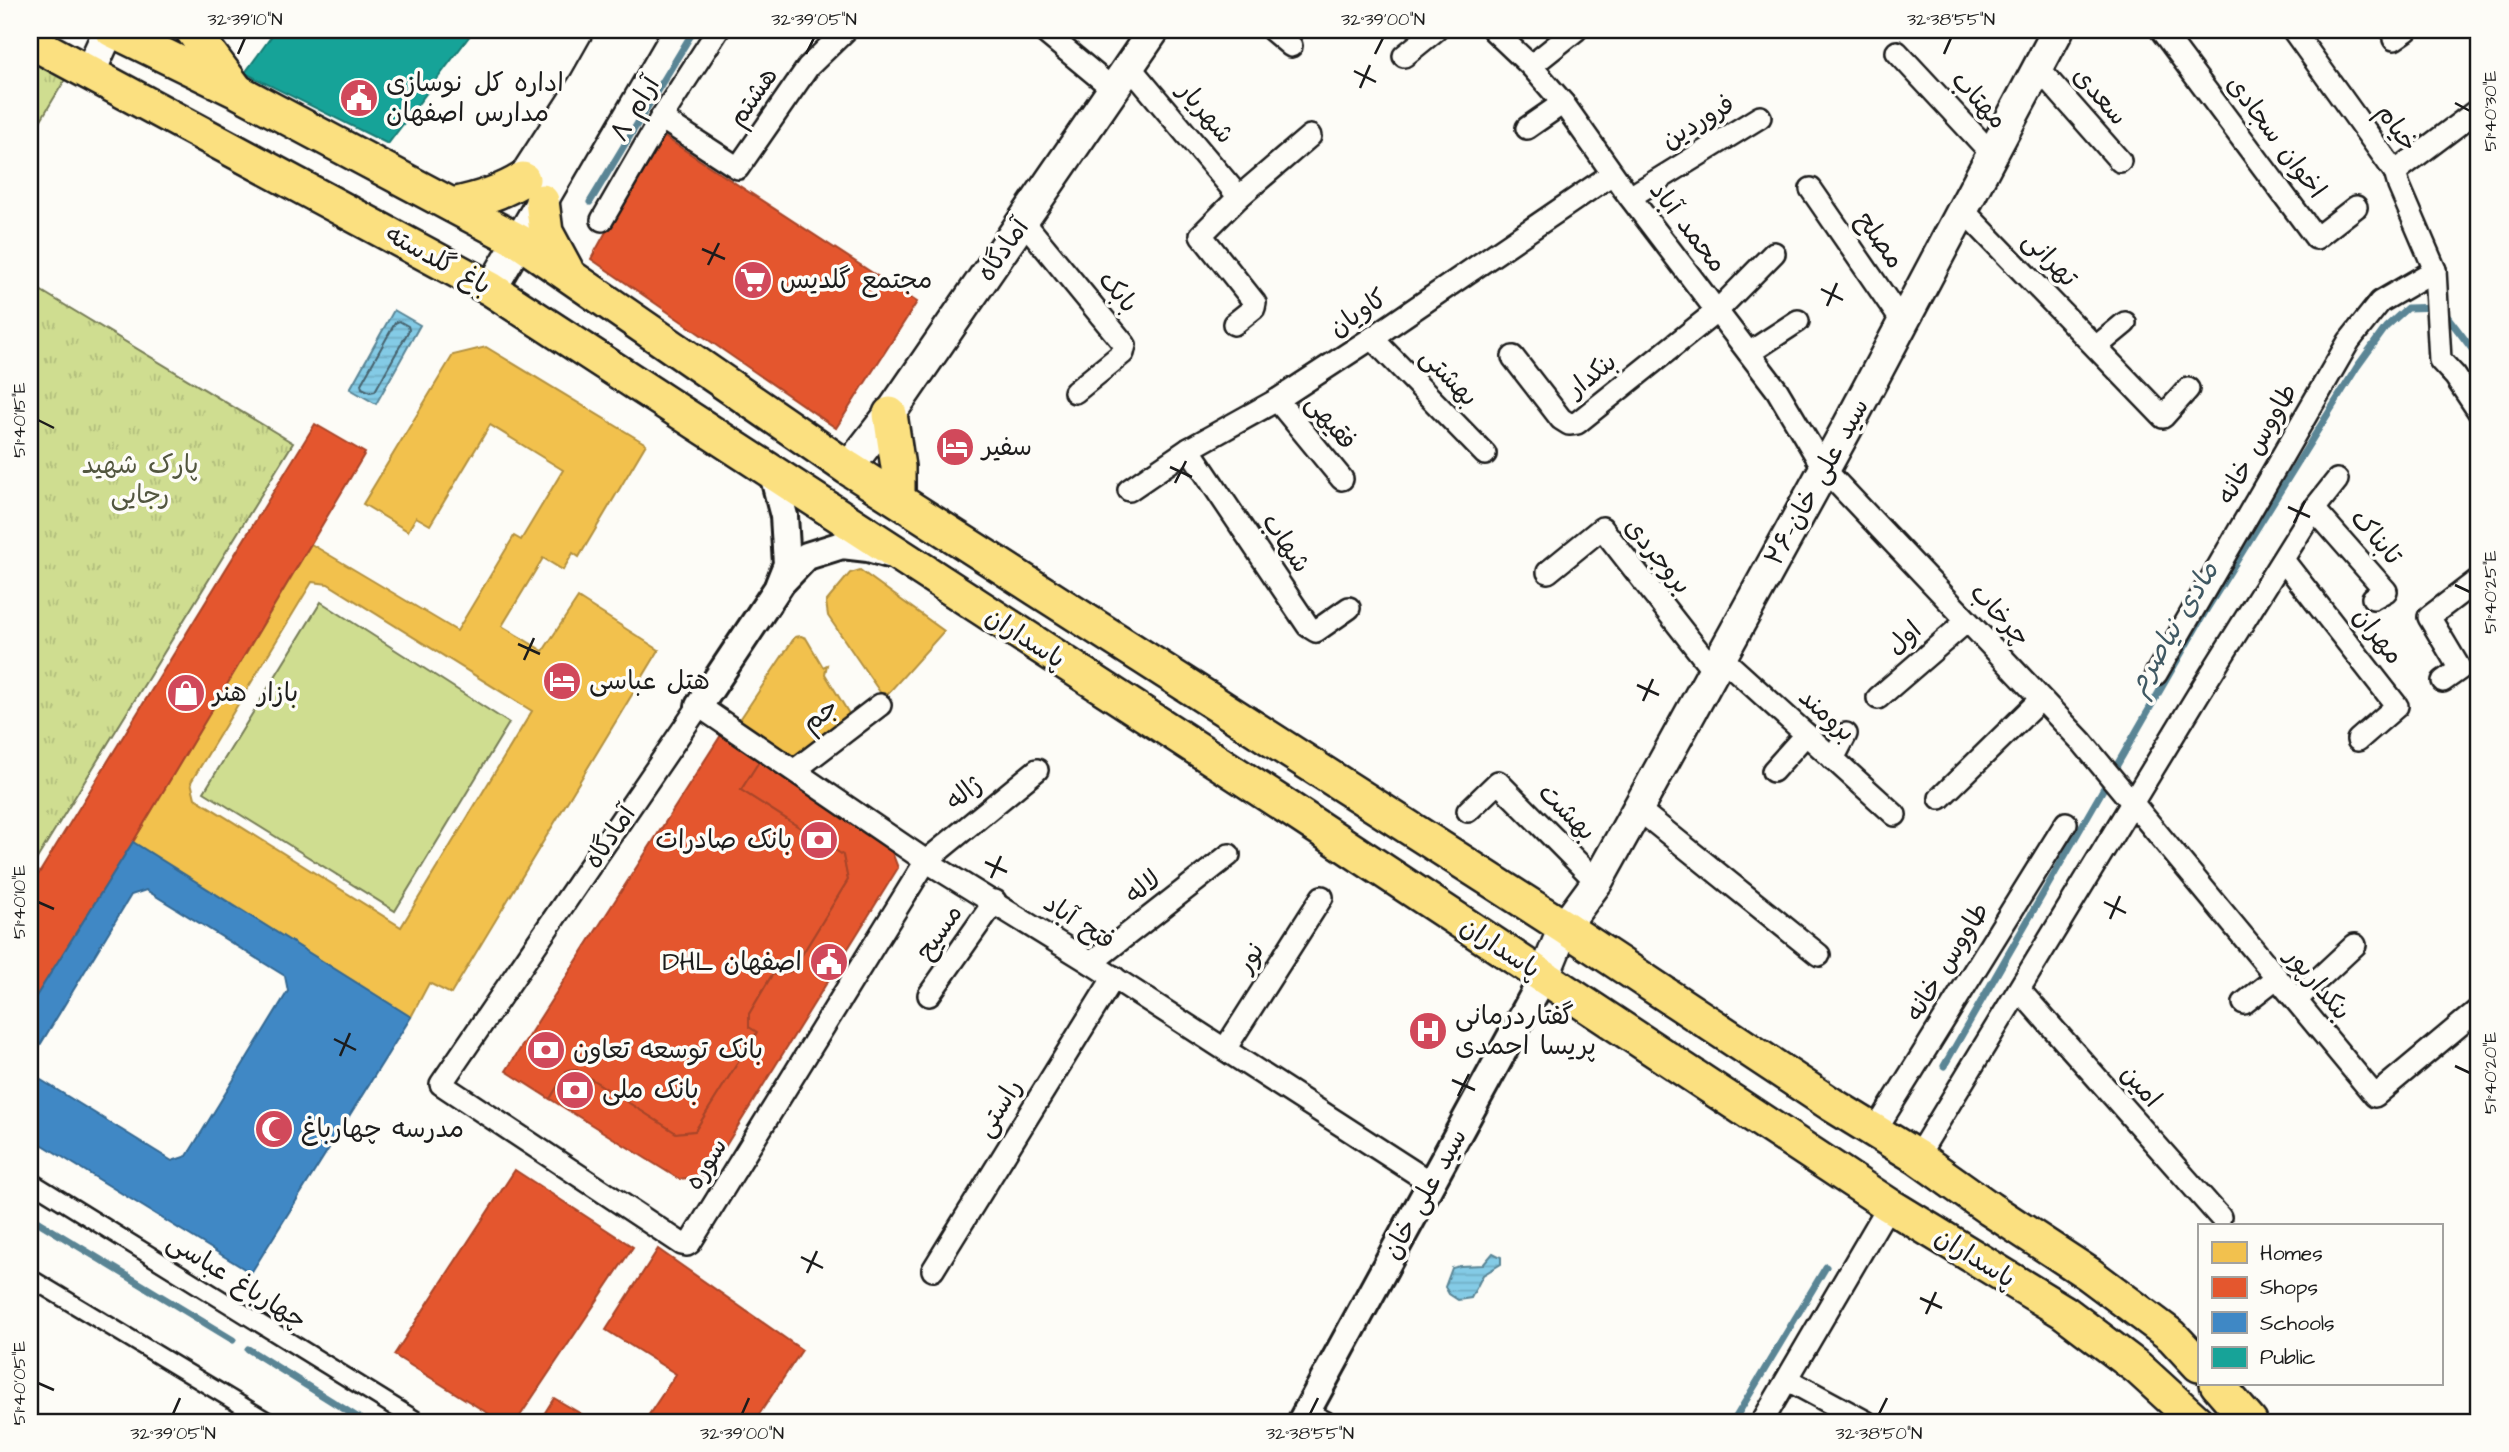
<svg xmlns="http://www.w3.org/2000/svg" width="2509" height="1452" font-family="'Architects Daughter','Playpen Sans Arabic',sans-serif">
  <style>
    .grass { fill: #cfdd90; stroke: #767c56; stroke-width: 2 }
    .park { fill: url(#park-tufts); stroke: #767c56; stroke-width: 2 }
    .water { fill: url(#water-rules); stroke: #5a8595; stroke-width: 2 }
    .homes { fill: #f2c14e; stroke: #b2903f; stroke-width: 2; fill-rule: evenodd }
    .shops { fill: #e4572e; stroke: #a84529; stroke-width: 2 }
    .schools { fill: #3f88c5; stroke: #346892; stroke-width: 2; fill-rule: evenodd }
    .public { fill: #17a398; stroke: #187a73; stroke-width: 2 }
    .lines { fill: none; stroke-linecap: round; stroke-linejoin: round }
    .shore { stroke: #46626d; stroke-width: 2 }
    .stream { stroke: #5a8595; stroke-width: 7 }
    .pedestrian-casing { stroke: #1c1c1c; stroke-width: 21 }
    .minor-casing { stroke: #1c1c1c; stroke-width: 26 }
    .tertiary-casing { stroke: #1c1c1c; stroke-width: 32 }
    .secondary-casing { stroke: #1c1c1c; stroke-width: 35 }
    .primary-casing { stroke: #1c1c1c; stroke-width: 38 }
    .pedestrian { stroke: #fdfcf7; stroke-width: 16 }
    .minor { stroke: #fdfcf7; stroke-width: 21 }
    .tertiary { stroke: #fdfcf7; stroke-width: 26 }
    .secondary { stroke: #fdfcf7; stroke-width: 30 }
    .primary { stroke: #fbe080; stroke-width: 33 }
    .ticks { fill: none; stroke: #1c1c1c; stroke-width: 2.5 }
    .labels { text-anchor: middle; dominant-baseline: central; stroke-width: 7; stroke-linejoin: round; paint-order: stroke }
    .poi-label { font-size: 26px; fill: #1c1c1c; stroke: #fdfcf7; text-anchor: start }
    .street-label { font-size: 26px; fill: #1c1c1c; stroke: #fdfcf7 }
    .park-label { font-size: 26px; fill: #52563f; stroke: #fdfcf7 }
    .water-label { font-size: 28px; font-style: italic; fill: #405963; stroke: #fdfcf7 }
    .neatline { fill: none; stroke: #1c1c1c; stroke-width: 2.5 }
    .ticks-label { font-size: 18px; text-anchor: middle; fill: #1c1c1c }
  </style>
  <defs>
    <pattern id="park-tufts" width="24" height="20" patternUnits="userSpaceOnUse" patternTransform="scale(1.75)"><rect width="24" height="20" fill="#cfdd90"/><path d="M3 7l-1-3M5 7V3M7 7l1-3M15 17l-1-3M17 17v-4M19 17l1-3" fill="none" stroke="#b1bd7c"/></pattern>
    <pattern id="water-rules" width="6" height="5" patternUnits="userSpaceOnUse" patternTransform="scale(1.75)"><rect width="6" height="5" fill="#84cbe6"/><path d="M0 2.5h6" fill="none" stroke="#71aec5"/></pattern>
  </defs>
  <rect width="100%" height="100%" fill="#fdfcf7"/>
  <filter id="ink" filterUnits="userSpaceOnUse"><feTurbulence type="fractalNoise" baseFrequency=".0143" numOctaves="2"/><feDisplacementMap in="SourceGraphic" scale="14" xChannelSelector="R" yChannelSelector="G"/><feConvolveMatrix kernelMatrix="1 2 1 2 8 2 1 2 1" color-interpolation-filters="sRGB"/></filter>
  <g filter="url(#ink)">
    <polygon class="grass" points="321,602 509,723 395,911 204,792"/>
    <g class="park">
      <polygon points="30,52 69,73 30,138"/>
      <polygon points="30,284 293,443 30,870"/>
    </g>
    <g class="water">
      <polygon points="394,310 420,325 376,404 350,389"/>
      <polygon points="1493,1253 1501,1257 1501,1264 1483,1275 1471,1298 1458,1300 1449,1294 1445,1287 1452,1268 1460,1266 1483,1265"/>
    </g>
    <g class="homes">
      <path d="M486 347 646 444 579 557 573 553 563 570 543 558 502 626 543 651 578 598 659 650 451 994 429 983 411 1017 133 842 311 544 457 631 514 536 521 540 563 470 490 425 430 525 416 517 408 531 363 504 453 355ZM312 582 328 584 532 711 401 927 195 798 191 782Z"/>
      <polygon points="860,570 944,631 884,698 828,616 826,602 850,573"/>
      <polygon points="801,636 806,638 823,667 827,665 825,674 851,717 801,759 788,758 739,721 795,637"/>
    </g>
    <g class="shops">
      <polygon points="660,134 917,302 836,428 591,259"/>
      <polygon points="315,424 365,453 133,842 30,1006 30,888"/>
      <polygon points="723,732 762,757 741,790 843,855 848,880 792,971 772,975 749,1014 749,1027 757,1032 695,1131 676,1133 577,1070 567,1071 550,1099 506,1071"/>
      <polygon points="762,757 885,834 898,868 707,1176 679,1179 550,1099 567,1071 577,1070 676,1133 695,1131 757,1032 749,1027 749,1014 772,975 792,971 848,880 843,855 741,790"/>
      <polygon points="515,1170 633,1247 516,1422 502,1422 394,1355"/>
      <polygon points="658,1249 802,1350 754,1422 644,1422 676,1374 606,1330"/>
      <polygon points="554,1398 595,1422 539,1422"/>
    </g>
    <path class="schools" d="M133 842 411 1017 251 1273 30 1137V1006ZM146 890 285 976 288 991 187 1156 172 1161 33 1075 31 1060 131 895Z"/>
    <polygon class="public" points="276,30 474,30 388,144 245,73"/>
    <g class="lines">
      <polygon class="shore" points="399,321 408,326 409,330 375,391 370,392 362,388 361,384 395,323"/>
      <g class="stream">
        <polyline points="590,202 694,30"/>
        <polyline points="1944,1066 2205,612 2357,367 2386,327 2407,308 2440,307 2479,358"/>
        <polyline points="30,1217 233,1340"/>
        <polyline points="248,1349 365,1422"/>
        <polyline points="1733,1422 1826,1267"/>
      </g>
      <defs>
        <g id="pedestrian">
          <polyline points="30,1181 419,1422"/>
          <polyline points="30,1278 269,1422"/>
        </g>
        <g id="minor">
          <polyline points="1042,30 1113,89"/>
          <polyline points="1272,30 1291,46"/>
          <polyline points="1493,30 1531,66 1563,103 1623,188 1777,390 1824,469 2082,742 2375,1096 2479,1009"/>
          <polyline points="2161,30 2316,238 2356,207"/>
          <polyline points="2293,30 2395,172 2399,186 2435,270 2440,360 2455,376 2479,412"/>
          <polyline points="2394,39 2407,30"/>
          <polyline points="1897,52 1992,154"/>
          <polyline points="1404,56 1436,30"/>
          <polyline points="1129,66 1239,197"/>
          <polyline points="1531,66 1576,30"/>
          <polyline points="2038,68 2120,161"/>
          <polyline points="661,118 738,168 808,67 846,30"/>
          <polyline points="1527,128 1563,103"/>
          <polyline points="2395,172 2479,109"/>
          <polyline points="1811,189 1903,323"/>
          <polyline points="1630,197 1760,117"/>
          <polyline points="1963,210 2163,417 2188,389"/>
          <polyline points="602,220 661,118 718,30"/>
          <polyline points="1023,221 1125,345 1123,353 1075,392"/>
          <polyline points="1234,324 1254,308 1255,303 1201,235 1239,197 1310,136"/>
          <polyline points="1372,338 1485,454"/>
          <polyline points="2096,347 2125,323"/>
          <polyline points="1749,353 1798,321"/>
          <polyline points="1513,357 1561,419 1569,424 1577,423 1717,311 1774,253"/>
          <polyline points="1277,400 1342,479"/>
          <polyline points="1189,449 1308,626 1316,631 1349,608"/>
          <polyline points="1129,490 1189,449 1277,400 1372,338 1612,174"/>
          <polyline points="2314,509 2386,591 2373,598"/>
          <polyline points="2283,560 2397,706 2358,740"/>
          <polyline points="1548,572 1602,528 1714,671"/>
          <polyline points="1721,657 1895,815"/>
          <polyline points="2156,674 2349,341 2380,302 2435,270"/>
          <polyline points="2443,681 2460,669 2429,617 2479,579"/>
          <polyline points="1878,698 1967,621"/>
          <polyline points="1833,759 1846,734"/>
          <polyline points="795,770 880,705"/>
          <polyline points="1037,770 926,861 690,1243 687,1245 682,1244 441,1084 699,706 926,861 1091,963 1431,1183"/>
          <polyline points="1773,771 1806,734"/>
          <polyline points="1940,798 2041,699"/>
          <polyline points="1638,809 1819,955"/>
          <polyline points="1468,811 1498,782 1597,882"/>
          <polyline points="1091,963 1229,855"/>
          <polyline points="2020,991 2220,1217"/>
          <polyline points="929,995 995,901"/>
          <polyline points="2296,1000 2355,945"/>
          <polyline points="2244,1003 2276,978"/>
          <polyline points="1225,1049 1322,897"/>
          <polyline points="1875,1131 2066,823"/>
          <polyline points="1917,1157 2199,693 2314,509 2337,480"/>
          <polyline points="933,1270 1114,977"/>
          <polyline points="1788,1380 1866,1422"/>
          <polyline points="1306,1413 1324,1422"/>
          <polyline points="1762,1422 1889,1205"/>
        </g>
        <g id="tertiary">
          <polyline points="773,474 784,516 787,564 779,584"/>
          <polyline points="699,706 781,583 807,556 842,545 868,548 889,554"/>
          <polyline points="1301,1422 1544,976"/>
        </g>
        <g id="secondary">
          <polyline points="89,74 109,30"/>
          <polyline points="523,179 585,83 615,30"/>
          <polyline points="491,289 642,30"/>
          <polyline points="848,468 890,414 1154,30"/>
          <polyline points="1544,976 1564,927 1597,882 1652,783 1847,428 2058,30"/>
        </g>
        <g id="primary">
          <polyline points="112,30 239,92 519,241 848,468 1564,927 1831,1104 1917,1157 1990,1209 2089,1274 2172,1336 2199,1365"/>
          <polyline points="192,30 235,88"/>
          <polyline points="30,41 491,289 1290,809 1889,1205 2064,1312 2138,1368 2197,1422"/>
          <polyline points="542,201 546,232 566,269"/>
          <path d="M452 205C477 200 501 193 523 179"/>
          <polyline points="890,414 898,467 898,499"/>
          <polyline points="2217,1384 2250,1422"/>
        </g>
      </defs>
      <use href="#pedestrian" class="pedestrian-casing"/>
      <use href="#minor" class="minor-casing"/>
      <use href="#tertiary" class="tertiary-casing"/>
      <use href="#secondary" class="secondary-casing"/>
      <use href="#primary" class="primary-casing"/>
      <use href="#pedestrian" class="pedestrian"/>
      <use href="#minor" class="minor"/>
      <use href="#tertiary" class="tertiary"/>
      <use href="#secondary" class="secondary"/>
      <use href="#primary" class="primary"/>
    </g>
  </g>
  <path class="ticks" d="M238 54 245 38M806 54 814 38M1375 54 1383 38M1944 54 1951 38M1354 71 1376 82M1360 88 1370 65M2455 103 2470 111M702 249 725 259M708 265 719 243M1821 289 1843 300M1827 306 1837 283M38 420 54 428M1170 467 1192 477M1175 483 1186 461M2288 507 2310 517M2294 523 2305 501M2455 585 2470 592M518 644 540 654M524 660 534 638M1637 685 1659 695M1643 701 1653 679M985 862 1007 872M991 878 1001 856M38 902 54 909M2104 902 2126 913M2110 919 2120 896M334 1039 356 1050M340 1056 350 1033M2455 1066 2470 1073M1452 1080 1475 1090M1458 1096 1469 1074M801 1257 823 1268M807 1273 817 1251M1920 1298 1942 1308M1926 1314 1936 1292M38 1383 54 1390M173 1414 180 1398M742 1414 749 1398M1310 1414 1318 1398M1879 1414 1887 1398"/>
  <defs>
    <symbol id="civic-disc" viewBox="-11 -11 22 22"><circle r="9.5" fill="#d1495b" stroke="#fdfcf7"/><path d="M-.6-6.5H3V-4.5H.6V-3L4-1V1h2V6H-6V1h2V-1L-.6-3ZM-1.2 2.5V6h2.4V2.5Z" fill="#fff"/></symbol>
    <symbol id="supermarket-disc" viewBox="-11 -11 22 22"><circle r="9.5" fill="#d1495b" stroke="#fdfcf7"/><path d="M-6-5.5h2.5l.6 2H6L4.5 2H-2.5L-4.4-4H-6ZM-1.5 3.2a1.3 1.3 0 1 0 .1 0ZM3 3.2a1.3 1.3 0 1 0 .1 0Z" fill="#fff"/></symbol>
    <symbol id="hotel-disc" viewBox="-11 -11 22 22"><circle r="9.5" fill="#d1495b" stroke="#fdfcf7"/><path d="M-6-4.5h1.5V1H6V5H4.5V3h-9V5H-6ZM-4 0a1.8 1.8 0 1 1 3.6 0ZM.5 0V-2.5h3Q6-2.5 6 0Z" fill="#fff"/></symbol>
    <symbol id="shop-disc" viewBox="-11 -11 22 22"><circle r="9.5" fill="#d1495b" stroke="#fdfcf7"/><path d="M-5-2.5h2.3a2.7 3.5 0 0 1 5.4 0H5L5.5 6h-11ZM-1.5-2.5h3a1.5 2.3 0 0 0-3 0Z" fill="#fff"/></symbol>
    <symbol id="bank-disc" viewBox="-11 -11 22 22"><circle r="9.5" fill="#d1495b" stroke="#fdfcf7"/><path d="M-6-4H6V4H-6ZM0-2.3a2.3 2.3 0 1 0 0 4.6a2.3 2.3 0 1 0 0-4.6Z" fill="#fff"/></symbol>
    <symbol id="hospital-disc" viewBox="-11 -11 22 22"><circle r="9.5" fill="#d1495b" stroke="#fdfcf7"/><path d="M-5-5h3v3.5h4V-5h3V5h-3V1.5h-4V5h-3Z" fill="#fff"/></symbol>
    <symbol id="mosque-disc" viewBox="-11 -11 22 22"><circle r="9.5" fill="#d1495b" stroke="#fdfcf7"/><path d="M3.5-4.9A6 6 0 1 0 3.5 4.9A5 5 0 1 1 3.5-4.9Z" fill="#fff"/></symbol>
  </defs>
  <g fill-rule="evenodd">
    <use href="#civic-disc" x="337" y="76" width="44" height="44"/>
    <use href="#supermarket-disc" x="731" y="258" width="44" height="44"/>
    <use href="#hotel-disc" x="933" y="425" width="44" height="44"/>
    <use href="#hotel-disc" x="540" y="659" width="44" height="44"/>
    <use href="#shop-disc" x="164" y="671" width="44" height="44"/>
    <use href="#bank-disc" x="797" y="818" width="44" height="44"/>
    <use href="#civic-disc" x="807" y="940" width="44" height="44"/>
    <use href="#hospital-disc" x="1406" y="1009" width="44" height="44"/>
    <use href="#bank-disc" x="524" y="1028" width="44" height="44"/>
    <use href="#bank-disc" x="553" y="1068" width="44" height="44"/>
    <use href="#mosque-disc" x="252" y="1107" width="44" height="44"/>
  </g>
  <g class="labels">
    <g class="poi-label">
      <text x="386" y="83">اداره کل نوسازی<tspan x="386" dy="30">مدارس اصفهان</tspan></text>
      <text x="780" y="280">مجتمع گلدیس</text>
      <text x="982" y="447">سفیر</text>
      <text x="589" y="681">هتل عباسی</text>
      <text x="213" y="693">بازار هنر</text>
      <text x="792" y="840" text-anchor="end">بانک صادرات</text>
      <text x="802" y="962" text-anchor="end">DHL اصفهان</text>
      <text x="1455" y="1016">گفتاردرمانی<tspan x="1455" dy="30">پریسا احمدی</tspan></text>
      <text x="573" y="1050">بانک توسعه تعاون</text>
      <text x="602" y="1090">بانک ملی</text>
      <text x="301" y="1129">مدرسه چهارباغ</text>
    </g>
    <g class="street-label">
      <text transform="translate(2100 96) rotate(49)">سعدی</text>
      <text transform="translate(753 97) rotate(-55)">هشتم</text>
      <text transform="translate(1979 100) rotate(47)">مهتاب</text>
      <text transform="translate(635 109) rotate(-59)">۸ آرام</text>
      <text transform="translate(1206 113) rotate(50)">شهریار</text>
      <text transform="translate(1698 122) rotate(-31)">فروردین</text>
      <text transform="translate(2397 128) rotate(55)">خیام</text>
      <text transform="translate(2276 137) rotate(53)">اخوان سجادی</text>
      <text transform="translate(1688 227) rotate(52)">محمد آباد</text>
      <text transform="translate(1880 240) rotate(55)">مصلح</text>
      <text transform="translate(1003 250) rotate(-55)">آمادگاه</text>
      <text transform="translate(2050 259) rotate(46)">تهرانی</text>
      <text transform="translate(438 260) rotate(29)">باغ گلدسته</text>
      <text transform="translate(1118 292) rotate(50)">بابک</text>
      <text transform="translate(1358 313) rotate(-34)">کاویان</text>
      <text transform="translate(1592 375) rotate(-38)">بنکدار</text>
      <text transform="translate(1449 377) rotate(46)">بهشتی</text>
      <text transform="translate(1331 422) rotate(51)">فقیهی</text>
      <text transform="translate(2257 444) rotate(-60)">طاووس خانه</text>
      <text transform="translate(1817 482) rotate(-61)">۲۶-سید علی خان</text>
      <text transform="translate(2376 537) rotate(49)">تابناک</text>
      <text transform="translate(1286 543) rotate(56)">شهاب</text>
      <text transform="translate(1658 556) rotate(51)">بروجردی</text>
      <text transform="translate(2000 615) rotate(47)">چرخاب</text>
      <text transform="translate(2378 636) rotate(52)">مهران</text>
      <text transform="translate(1025 638) rotate(33)">پاسداران</text>
      <text transform="translate(1904 638) rotate(-41)">اول</text>
      <text transform="translate(820 715) rotate(-38)">جم</text>
      <text transform="translate(1827 715) rotate(42)">برومند</text>
      <text transform="translate(964 793) rotate(-39)">ژاله</text>
      <text transform="translate(1567 812) rotate(45)">بهشت</text>
      <text transform="translate(610 837) rotate(-56)">آمادگاه</text>
      <text transform="translate(1143 887) rotate(-38)">لاله</text>
      <text transform="translate(1079 922) rotate(33)">فتح آباد</text>
      <text transform="translate(939 932) rotate(-55)">مسیح</text>
      <text transform="translate(1500 948) rotate(33)">پاسداران</text>
      <text transform="translate(1250 958) rotate(-58)">نور</text>
      <text transform="translate(1947 962) rotate(-58)">طاووس خانه</text>
      <text transform="translate(2318 984) rotate(50)">بنکدارپور</text>
      <text transform="translate(2141 1086) rotate(49)">امین</text>
      <text transform="translate(999 1108) rotate(-58)">راستی</text>
      <text transform="translate(706 1164) rotate(-58)">سوره</text>
      <text transform="translate(1425 1194) rotate(-61)">سید علی خان</text>
      <text transform="translate(1975 1258) rotate(32)">پاسداران</text>
      <text transform="translate(237 1281) rotate(32)">چهارباغ عباسی</text>
    </g>
    <g class="park-label">
      <text x="140" y="465">پارک شهید<tspan x="140" dy="30">رجایی</tspan></text>
    </g>
    <g class="water-label">
      <text transform="translate(2173 628) rotate(-59)">مادی نیاصرم</text>
    </g>
  </g>
  <rect width="2509" height="1452" fill="none" stroke="#fdfcf7" stroke-width="77"/>
  <rect x="2198" y="1224" width="245" height="161" fill="#fdfcf7" stroke="#a3a29f" stroke-width="2"/>
  <rect x="2212" y="1242" width="35" height="21" fill="#f2c14e" stroke="#a3a29f" stroke-width="2"/>
  <text x="2260" y="1260" font-size="21" fill="#1c1c1c">Homes</text>
  <rect x="2212" y="1277" width="35" height="21" fill="#e4572e" stroke="#a3a29f" stroke-width="2"/>
  <text x="2260" y="1294" font-size="21" fill="#1c1c1c">Shops</text>
  <rect x="2212" y="1312" width="35" height="21" fill="#3f88c5" stroke="#a3a29f" stroke-width="2"/>
  <text x="2260" y="1330" font-size="21" fill="#1c1c1c">Schools</text>
  <rect x="2212" y="1347" width="35" height="21" fill="#17a398" stroke="#a3a29f" stroke-width="2"/>
  <text x="2260" y="1364" font-size="21" fill="#1c1c1c">Public</text>
  <rect x="38" y="38" width="2432" height="1376" class="neatline"/>
  <g class="ticks-label">
    <text x="245" y="25">32°39'10"N</text>
    <text x="814" y="25">32°39'05"N</text>
    <text x="1383" y="25">32°39'00"N</text>
    <text x="1951" y="25">32°38'55"N</text>
    <text transform="translate(2490 111) rotate(-90)" y="6">51°40'30"E</text>
    <text transform="translate(19 420) rotate(-90)" y="6">51°40'15"E</text>
    <text transform="translate(2490 592) rotate(-90)" y="6">51°40'25"E</text>
    <text transform="translate(19 902) rotate(-90)" y="6">51°40'10"E</text>
    <text transform="translate(2490 1073) rotate(-90)" y="6">51°40'20"E</text>
    <text transform="translate(19 1383) rotate(-90)" y="6">51°40'05"E</text>
    <text x="173" y="1439">32°39'05"N</text>
    <text x="742" y="1439">32°39'00"N</text>
    <text x="1310" y="1439">32°38'55"N</text>
    <text x="1879" y="1439">32°38'50"N</text>
  </g>
</svg>
